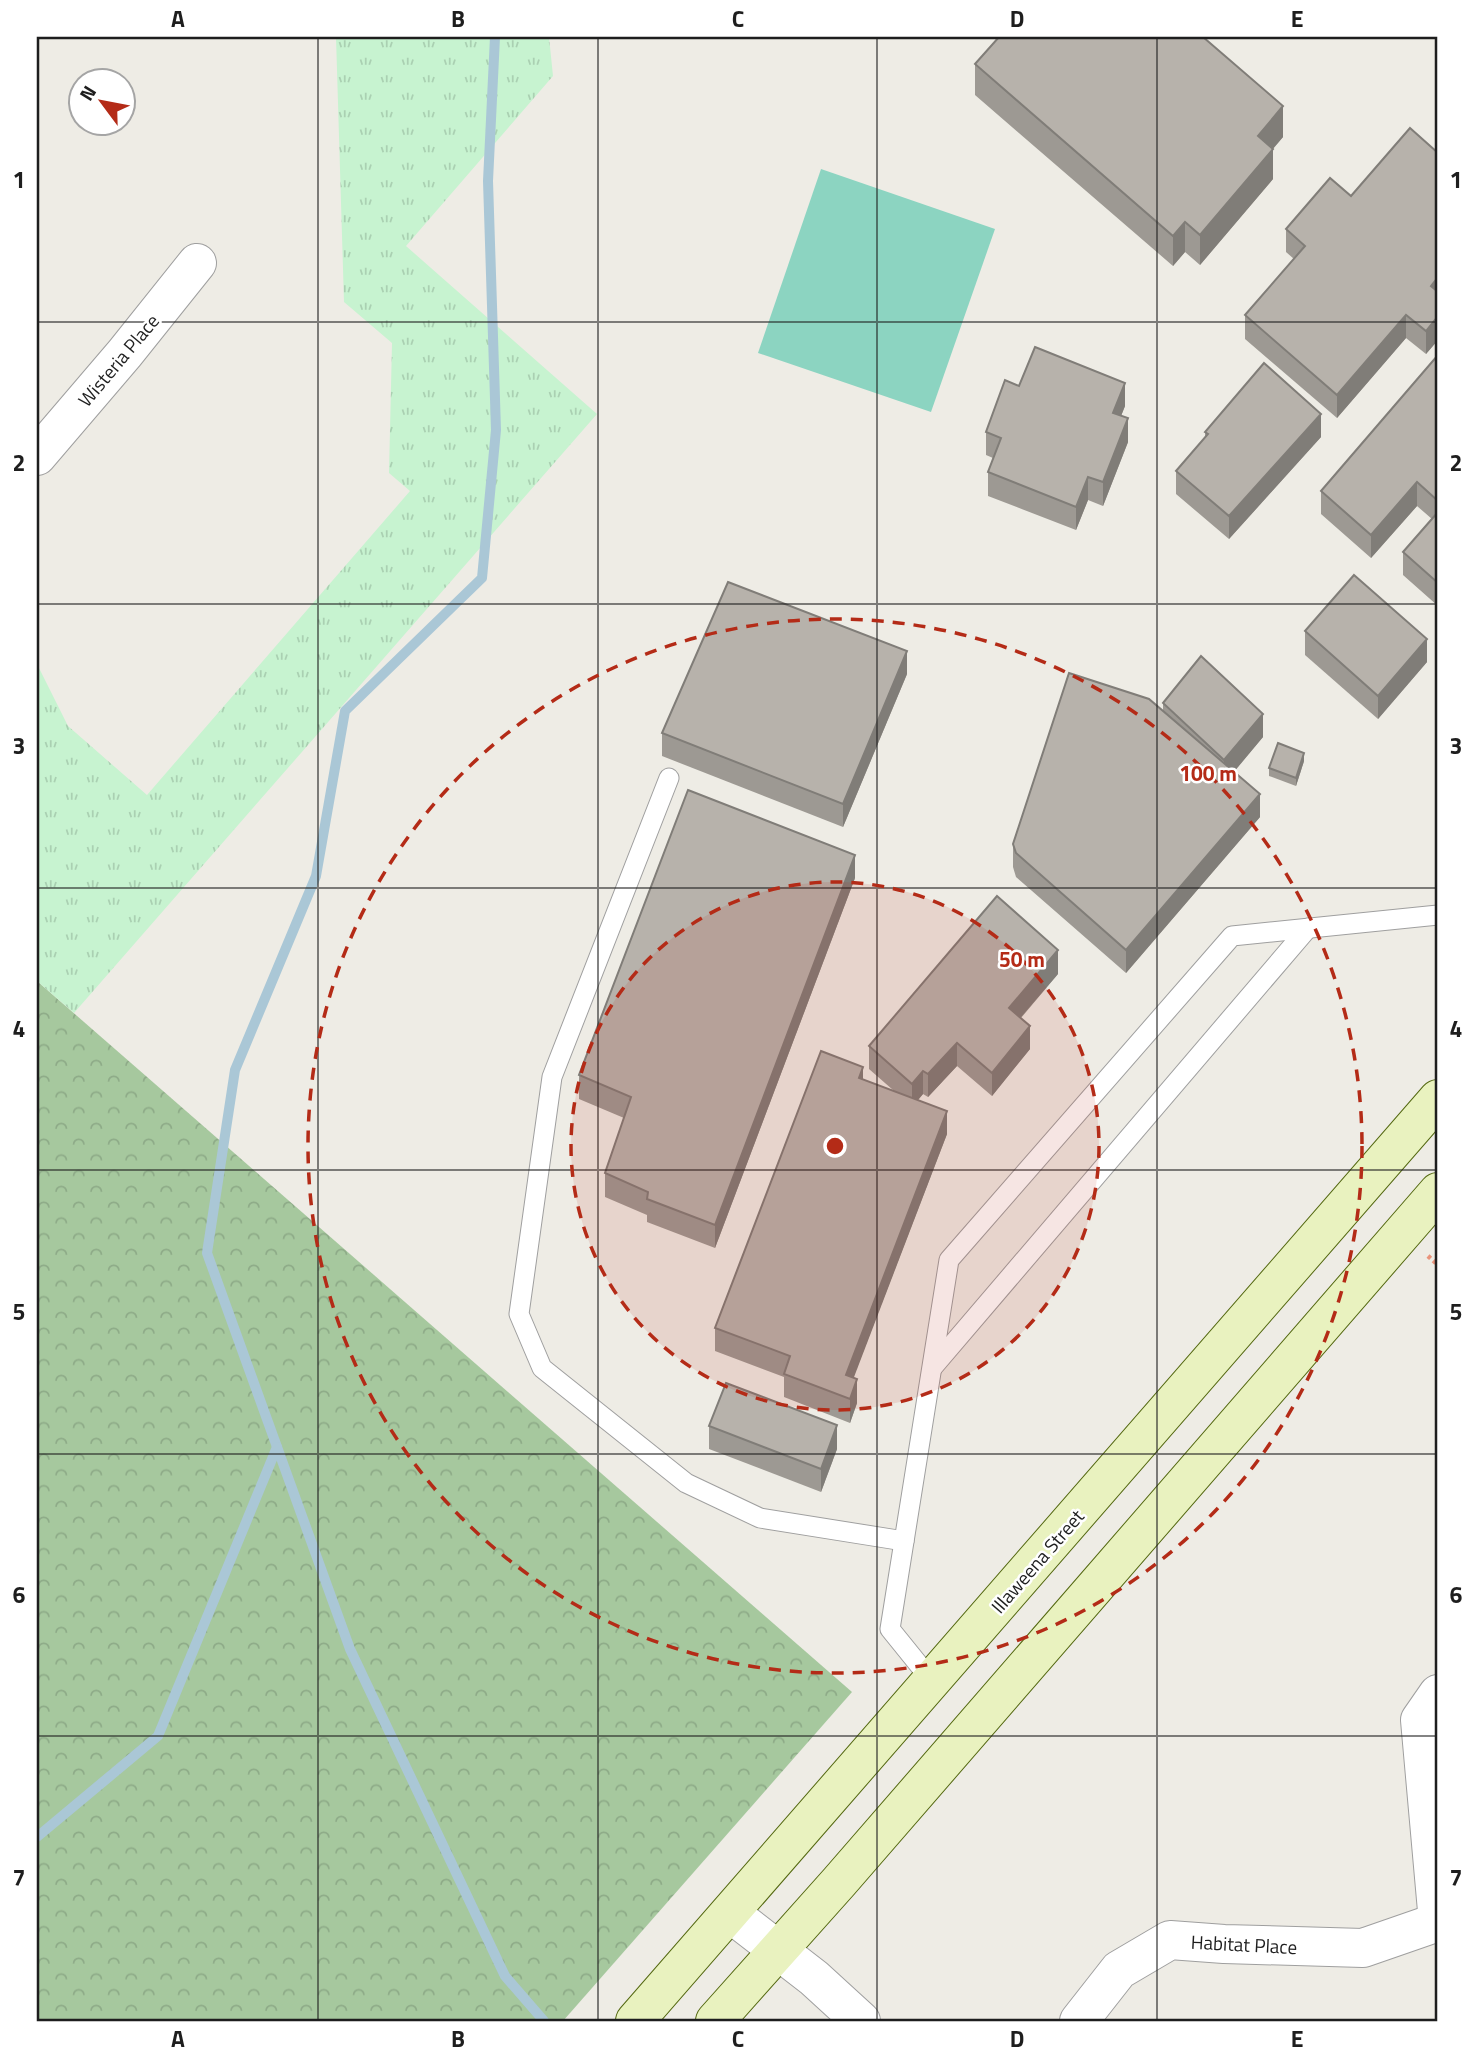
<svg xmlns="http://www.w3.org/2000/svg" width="1475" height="2058" font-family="'Titillium Web',sans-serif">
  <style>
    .forest { fill: url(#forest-crowns) }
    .park { fill: url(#park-tufts) }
    .pitch { fill: #8cd4c1 }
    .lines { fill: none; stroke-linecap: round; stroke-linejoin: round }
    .stream { stroke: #aac7d6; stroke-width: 10 }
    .lane-casing { stroke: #9f9f9f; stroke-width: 21 }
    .street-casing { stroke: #9f9f9f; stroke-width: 40 }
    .secondary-casing { stroke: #546811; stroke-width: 40 }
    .path { stroke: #e9937a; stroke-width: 4.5; stroke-dasharray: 3.5 3.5; stroke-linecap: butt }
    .lane { stroke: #fff; stroke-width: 19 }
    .street { stroke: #fff; stroke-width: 38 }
    .secondary { stroke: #e9f2bf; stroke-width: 38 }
    .wall { fill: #9d9993 }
    .shaded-wall { fill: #807d78 }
    .building { fill: #b7b2ab; stroke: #807d78; stroke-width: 2 }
    .grid { fill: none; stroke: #1e1e1e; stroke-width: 2; stroke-opacity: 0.55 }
    .ring { fill: none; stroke: #b42b17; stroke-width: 3.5; stroke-dasharray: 12 9 }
    .labels { text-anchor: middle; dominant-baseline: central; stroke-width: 5; stroke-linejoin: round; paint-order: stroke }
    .street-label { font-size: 19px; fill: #1e1e1e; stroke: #fff }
    .centre { fill: #b42b17; stroke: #fff; stroke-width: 3.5 }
    .ring-label { font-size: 21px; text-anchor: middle; font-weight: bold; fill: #b42b17; stroke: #fff; stroke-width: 5; stroke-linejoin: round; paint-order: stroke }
    .neatline { fill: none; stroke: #1e1e1e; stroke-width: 2.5 }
    .grid-label { font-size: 23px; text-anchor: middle; font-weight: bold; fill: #1e1e1e }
  </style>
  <defs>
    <pattern id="forest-crowns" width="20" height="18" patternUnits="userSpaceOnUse" patternTransform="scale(1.75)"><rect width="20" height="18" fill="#a6c89e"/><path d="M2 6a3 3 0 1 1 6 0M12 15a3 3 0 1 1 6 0" fill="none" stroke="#8eab88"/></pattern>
    <pattern id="park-tufts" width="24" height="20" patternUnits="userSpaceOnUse" patternTransform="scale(1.75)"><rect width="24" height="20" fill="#c7f3d0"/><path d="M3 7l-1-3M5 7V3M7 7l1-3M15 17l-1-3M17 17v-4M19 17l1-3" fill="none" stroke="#aad0b2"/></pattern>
  </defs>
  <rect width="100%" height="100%" fill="#eeece5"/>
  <polygon class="forest" points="37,981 852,1692 563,2021 37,2021"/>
  <polygon class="park" points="336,37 549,37 553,76 406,246 597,414 74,1013 37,981 37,664 68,726 147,795 410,491 389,473 392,343 344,302"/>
  <polygon class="pitch" points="821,169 995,229 931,412 758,353"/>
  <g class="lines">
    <g class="stream">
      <polyline points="495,37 488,181 496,430 482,578 345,711 316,876 235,1070 207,1253 350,1649 505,1976 544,2021"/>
      <polyline points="37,1837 158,1736 277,1447"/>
    </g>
    <defs>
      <g id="lane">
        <polyline points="669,778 552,1077 519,1314 542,1368 686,1483 760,1518 904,1541"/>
        <polyline points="933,1367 1308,928"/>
        <polyline points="932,1681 890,1629 949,1260 1232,936 1438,915"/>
      </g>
      <g id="street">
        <polyline points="37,456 125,353 197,263"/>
        <polyline points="730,1913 814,1978 861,2021"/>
        <polyline points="1438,1922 1420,1720 1438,1694"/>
        <polyline points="1079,2021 1119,1970 1170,1940 1224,1944 1363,1948 1438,1922"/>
      </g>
      <g id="secondary">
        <polyline points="635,2021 1438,1099"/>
        <polyline points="715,2021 839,1882 1438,1192"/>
      </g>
    </defs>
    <use href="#lane" class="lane-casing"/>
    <use href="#street" class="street-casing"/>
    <use href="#secondary" class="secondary-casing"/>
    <polyline class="path" points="1428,1256 1438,1265"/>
    <use href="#lane" class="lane"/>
    <use href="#street" class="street"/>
    <use href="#secondary" class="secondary"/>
  </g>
  <g class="wall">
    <polygon points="975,64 1283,137 1273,149 1273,179 1200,265 1185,252 1173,266 975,95"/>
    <polygon points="1438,153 1438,340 1426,354 1406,338 1337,418 1245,339 1245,315 1294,259 1286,252 1286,229"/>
    <polygon points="1438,355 1438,606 1403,575 1403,552 1432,519 1417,506 1371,558 1321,514 1321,491"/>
    <polygon points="1019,386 1125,406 1121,416 1128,442 1103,506 1088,500 1076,530 988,496 988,472 993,458 986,455 986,432"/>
    <polygon points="1205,432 1321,437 1229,539 1176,494 1176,471 1205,438"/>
    <polygon points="1305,631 1427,662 1378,719 1305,655"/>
    <polygon points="907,674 843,827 662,756 662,733"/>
    <polygon points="1163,703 1263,737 1234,771 1260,817 1126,973 1016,877 1013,867 1013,844 1163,711"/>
    <polygon points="1304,761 1296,786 1269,776 1269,768"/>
    <polygon points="855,878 715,1248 647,1222 647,1215 605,1197 605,1173 624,1118 579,1099 579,1075"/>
    <polygon points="1058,974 1021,1018 1030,1049 992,1096 957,1066 928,1097 923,1094 918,1100 947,1134 853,1378 857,1403 850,1423 784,1397 784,1377 715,1351 715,1328 893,1090 869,1069 869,1046"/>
    <polygon points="709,1426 837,1449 821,1492 709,1449"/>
  </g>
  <g class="shaded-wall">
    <polygon points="1283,106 1283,137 1258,166 1258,136"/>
    <polygon points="1273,149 1273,179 1200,265 1200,235"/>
    <polygon points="1185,222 1185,252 1173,266 1173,236"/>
    <polygon points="1438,277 1438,301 1431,286"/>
    <polygon points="1406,315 1406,338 1337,418 1337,395"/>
    <polygon points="1438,316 1438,340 1426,354 1426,331"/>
    <polygon points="1125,383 1125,406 1113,436 1113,413"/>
    <polygon points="1321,414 1321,437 1229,539 1229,516"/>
    <polygon points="1128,418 1128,442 1103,506 1103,482"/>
    <polygon points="1088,477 1088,500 1076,530 1076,507"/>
    <polygon points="1417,482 1417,506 1371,558 1371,535"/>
    <polygon points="1427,639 1427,662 1378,719 1378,696"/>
    <polygon points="907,651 907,674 843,827 843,804"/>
    <polygon points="1263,714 1263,737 1224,784 1224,760"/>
    <polygon points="1304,753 1304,761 1296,786 1296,778"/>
    <polygon points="1260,794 1260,817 1126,973 1126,950"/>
    <polygon points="855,855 855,878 715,1248 715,1225"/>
    <polygon points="1058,950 1058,974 1009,1031 1009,1008"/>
    <polygon points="1030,1026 1030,1049 992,1096 992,1073"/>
    <polygon points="957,1043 957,1066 928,1097 928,1074"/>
    <polygon points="863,1067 863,1090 859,1078"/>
    <polygon points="923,1071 923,1094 912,1107 912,1084"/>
    <polygon points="947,1111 947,1134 846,1398 846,1375"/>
    <polygon points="857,1379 857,1403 850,1423 850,1399"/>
    <polygon points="837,1425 837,1449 821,1492 821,1469"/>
  </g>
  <g class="building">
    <polygon points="999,37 1203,37 1283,106 1258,136 1273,149 1200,235 1185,222 1173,236 975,64"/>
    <polygon points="1410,128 1438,153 1438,277 1431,286 1438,292 1438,316 1426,331 1406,315 1337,395 1245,315 1305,246 1286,229 1330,178 1351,196"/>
    <polygon points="1035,347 1125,383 1113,413 1128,418 1103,482 1088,477 1076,507 988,472 1001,438 986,432 1005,380 1019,386"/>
    <polygon points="1438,355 1438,501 1417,482 1371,535 1321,491"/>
    <polygon points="1264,363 1321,414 1229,516 1176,471 1208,434 1205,432"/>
    <polygon points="1438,512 1438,583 1403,552"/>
    <polygon points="1354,575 1427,639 1378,696 1305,631"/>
    <polygon points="728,582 907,651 843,804 662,733"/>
    <polygon points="1201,656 1263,714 1224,760 1163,703"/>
    <polygon points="1069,673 1149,699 1260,794 1126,950 1016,853 1013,844"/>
    <polygon points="1278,743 1304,753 1296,778 1269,768"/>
    <polygon points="688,790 855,855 715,1225 647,1199 648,1192 605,1173 631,1097 579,1075"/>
    <polygon points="997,896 1058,950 1009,1008 1030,1026 992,1073 957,1043 928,1074 923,1071 912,1084 869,1046"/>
    <polygon points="821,1051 863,1067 859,1078 947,1111 846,1375 857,1379 850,1399 784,1374 790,1356 715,1328"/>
    <polygon points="726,1383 837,1425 821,1469 709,1426"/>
  </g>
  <path class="grid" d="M318 37V2021M598 37V2021M877 37V2021M1157 37V2021M37 322H1438M37 604H1438M37 888H1438M37 1170H1438M37 1454H1438M37 1736H1438"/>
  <circle cx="835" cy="1146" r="264" fill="#b42b17" fill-opacity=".12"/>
  <g class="ring">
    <circle cx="835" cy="1146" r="264"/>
    <circle cx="835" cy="1146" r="527"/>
  </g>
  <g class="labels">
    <g class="street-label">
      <text transform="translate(118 360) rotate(-50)">Wisteria Place</text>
      <text transform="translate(1037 1561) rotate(-49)">Illaweena Street</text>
      <text transform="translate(1244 1944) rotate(3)">Habitat Place</text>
    </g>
  </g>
  <circle cx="835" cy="1146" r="10" class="centre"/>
  <g class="ring-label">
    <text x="1208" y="781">100 m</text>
    <text x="1022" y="967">50 m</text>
  </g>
  <rect width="1475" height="2058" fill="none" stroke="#ffffff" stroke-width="77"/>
  <g transform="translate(102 102) rotate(302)"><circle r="33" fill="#ffffff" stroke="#a5a5a5" stroke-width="2"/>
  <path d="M0-5L12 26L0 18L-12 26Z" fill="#b42b17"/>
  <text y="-10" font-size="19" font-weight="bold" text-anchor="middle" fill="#1e1e1e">N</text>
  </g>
  <rect x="38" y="38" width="1398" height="1982" class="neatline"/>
  <g class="grid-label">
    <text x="178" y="27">A</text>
    <text x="458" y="27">B</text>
    <text x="738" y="27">C</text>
    <text x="1017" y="27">D</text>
    <text x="1297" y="27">E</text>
    <text x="19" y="188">1</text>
    <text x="1456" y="188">1</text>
    <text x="19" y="471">2</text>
    <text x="1456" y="471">2</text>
    <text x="19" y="754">3</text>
    <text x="1456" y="754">3</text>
    <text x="19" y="1037">4</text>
    <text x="1456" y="1037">4</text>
    <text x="19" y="1320">5</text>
    <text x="1456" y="1320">5</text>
    <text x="19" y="1603">6</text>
    <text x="1456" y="1603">6</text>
    <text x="19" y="1886">7</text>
    <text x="1456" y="1886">7</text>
    <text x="178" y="2047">A</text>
    <text x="458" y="2047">B</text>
    <text x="738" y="2047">C</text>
    <text x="1017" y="2047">D</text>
    <text x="1297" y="2047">E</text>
  </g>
</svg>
